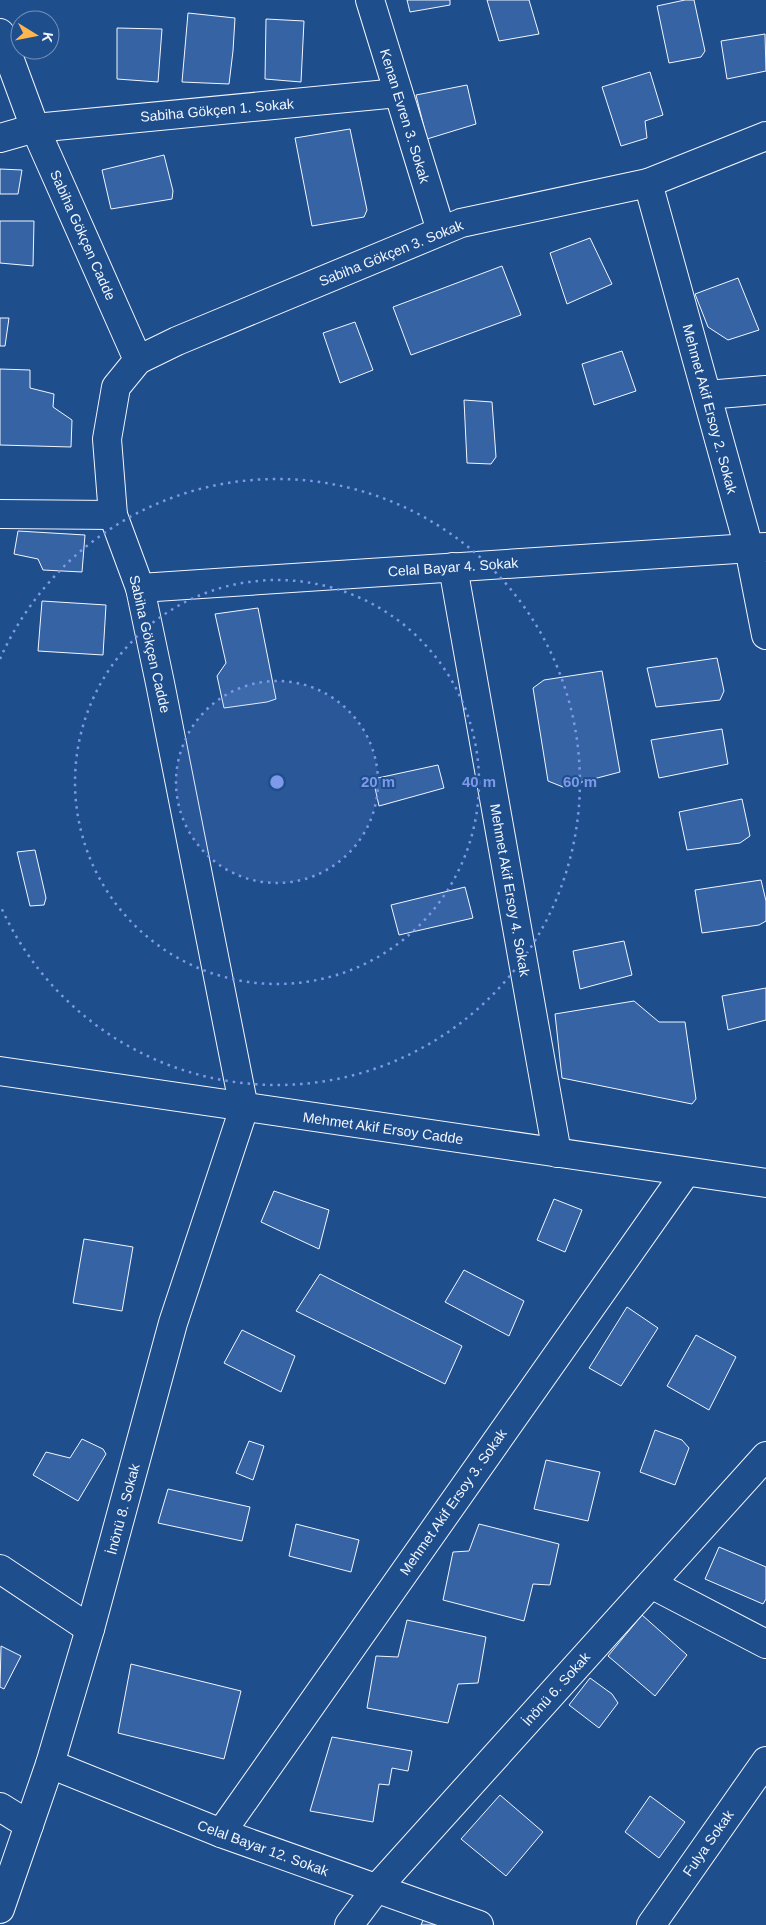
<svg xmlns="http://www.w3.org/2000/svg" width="766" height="1925" font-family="Arial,sans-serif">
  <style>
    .building { fill: #3563a3; stroke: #f2f6ff }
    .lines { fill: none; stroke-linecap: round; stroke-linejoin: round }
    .street-casing { stroke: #f2f6ff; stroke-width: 30 }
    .secondary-casing { stroke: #f2f6ff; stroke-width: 30 }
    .street { stroke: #1f4e8c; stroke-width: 28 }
    .secondary { stroke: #1f4e8c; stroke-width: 28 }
    .ring { fill: none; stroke: #7d9aea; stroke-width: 2.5; stroke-dasharray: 2.5 5 }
    .labels { text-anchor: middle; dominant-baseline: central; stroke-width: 4; stroke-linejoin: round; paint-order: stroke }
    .street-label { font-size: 14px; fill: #f2f6ff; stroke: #1f4e8c }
    .centre { fill: #7d9aea; stroke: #1f4e8c; stroke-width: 2.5 }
    .ring-label { font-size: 15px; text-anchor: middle; font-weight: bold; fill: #7d9aea; stroke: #1f4e8c; stroke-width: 4; stroke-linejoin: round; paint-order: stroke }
  </style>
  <rect width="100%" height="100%" fill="#1f4e8c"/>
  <g class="building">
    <polygon points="407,0 450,0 450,5 410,12"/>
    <polygon points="487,0 529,0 539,34 499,41"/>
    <polygon points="685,0 694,0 705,51 701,57 669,63 657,6"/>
    <polygon points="188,13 235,18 233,51 229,84 182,82"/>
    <polygon points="266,19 304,21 301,82 265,79"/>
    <polygon points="117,28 162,29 158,82 117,79"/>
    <polygon points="765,34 766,71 727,79 721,41"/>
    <polygon points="650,72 663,115 645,121 647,138 621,146 602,87"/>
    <polygon points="467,85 476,124 427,139 416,95"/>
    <polygon points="350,129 367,210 364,217 312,226 295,138"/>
    <polygon points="164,155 173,191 172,199 111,209 102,170"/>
    <polygon points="0,169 22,170 18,194 0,194"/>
    <polygon points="0,221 34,221 33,266 0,263"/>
    <polygon points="590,238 612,284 567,304 550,253"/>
    <polygon points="502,266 521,315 411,355 393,307"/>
    <polygon points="738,278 759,330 728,340 708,327 695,294"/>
    <polygon points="0,318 9,318 5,346 0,346"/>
    <polygon points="355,322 373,370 340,383 323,333"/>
    <polygon points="622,351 636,391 594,405 582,364"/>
    <polygon points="0,369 30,370 30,388 54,394 53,407 72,420 71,447 0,445"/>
    <polygon points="464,400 492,402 496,457 491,464 467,463"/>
    <polygon points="18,531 85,535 82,572 43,570 38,559 14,554"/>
    <polygon points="42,601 106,605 103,655 38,651"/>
    <polygon points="258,608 276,699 267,702 224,708 217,676 226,663 215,614"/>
    <polygon points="717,658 724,691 720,700 656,707 647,668"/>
    <polygon points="602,671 620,772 563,787 548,781 533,688 544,680"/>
    <polygon points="722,729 728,764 659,778 651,740"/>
    <polygon points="438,765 444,788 379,806 373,779"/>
    <polygon points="742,799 750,836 740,843 687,850 679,812"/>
    <polygon points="35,850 46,898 44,905 30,906 17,852"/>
    <polygon points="761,880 766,901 766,921 759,925 702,933 695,890"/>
    <polygon points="465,887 473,918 399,935 391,905"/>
    <polygon points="624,941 632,975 580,989 573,951"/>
    <polygon points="766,988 766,1020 728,1030 722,996"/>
    <polygon points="634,1001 659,1022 685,1022 696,1099 692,1104 562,1078 555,1014"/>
    <polygon points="274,1191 329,1210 319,1249 261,1222"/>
    <polygon points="554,1199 582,1210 565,1252 537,1240"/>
    <polygon points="84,1239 133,1247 122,1311 73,1303"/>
    <polygon points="464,1270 524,1301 509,1336 445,1302"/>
    <polygon points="320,1274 462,1346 445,1384 296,1311"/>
    <polygon points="627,1307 658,1328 621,1386 589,1368"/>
    <polygon points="242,1330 295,1356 281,1392 224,1363"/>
    <polygon points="696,1335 736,1357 709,1410 667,1386"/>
    <polygon points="655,1430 682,1440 689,1448 675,1485 640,1472"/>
    <polygon points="82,1439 103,1449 106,1454 78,1501 33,1475 46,1452 70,1458"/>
    <polygon points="249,1441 264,1446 253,1480 236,1473"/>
    <polygon points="546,1460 600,1472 588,1521 534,1509"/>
    <polygon points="168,1489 250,1507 242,1541 158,1523"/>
    <polygon points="296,1524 359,1540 351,1572 289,1556"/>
    <polygon points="479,1524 559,1544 550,1585 533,1584 524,1621 443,1600 453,1552 469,1551"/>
    <polygon points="719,1547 766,1567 766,1599 763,1604 705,1579"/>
    <polygon points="642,1615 687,1655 655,1696 608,1656"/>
    <polygon points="407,1620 486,1637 478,1683 458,1684 448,1723 367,1708 376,1656 398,1657"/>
    <polygon points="1,1646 21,1656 4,1689 0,1687"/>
    <polygon points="131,1664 241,1691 224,1759 118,1733"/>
    <polygon points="590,1678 612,1694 618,1703 599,1728 569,1705"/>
    <polygon points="332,1737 412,1751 408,1771 392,1768 389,1785 379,1784 373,1822 310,1811"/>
    <polygon points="500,1795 543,1832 506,1876 461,1839"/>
    <polygon points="650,1796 685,1822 659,1858 625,1832"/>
    <polygon points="426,1913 452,1925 421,1925"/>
  </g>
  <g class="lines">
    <defs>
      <g id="street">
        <polyline points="370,0 441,231"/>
        <polyline points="0,33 35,128 138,360 116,387 107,439 113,515 140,588 160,683 244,1108 173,1323 90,1629 50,1764 0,1909"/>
        <polyline points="0,138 35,128 398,93"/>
        <polyline points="648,183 749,548 766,635"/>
        <polyline points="138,360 177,341 461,223 648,183 766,136"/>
        <polyline points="707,395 766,390"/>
        <polyline points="0,514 113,515"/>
        <polyline points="453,567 557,1153"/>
        <polyline points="140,588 766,547"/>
        <polyline points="0,1569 90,1629"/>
        <polyline points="651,1584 766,1644"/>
        <polyline points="50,1764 221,1833 479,1925"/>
        <polyline points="0,1807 29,1825"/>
        <polyline points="221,1833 686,1172"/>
        <polyline points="349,1925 376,1889 766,1456"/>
        <polyline points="651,1925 766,1761"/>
      </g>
      <polyline id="secondary" points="0,1071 766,1183"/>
    </defs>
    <use href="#street" class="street-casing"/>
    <use href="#secondary" class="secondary-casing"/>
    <use href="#street" class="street"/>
    <use href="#secondary" class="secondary"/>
  </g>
  <circle cx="277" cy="782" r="101" fill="#7d9aea" fill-opacity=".12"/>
  <g class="ring">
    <circle cx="277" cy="782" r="101"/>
    <circle cx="277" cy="782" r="202"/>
    <path d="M0 659A303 303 0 1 1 0 905"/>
  </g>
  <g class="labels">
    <g class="street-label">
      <text transform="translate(217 110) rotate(-5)">Sabiha Gökçen 1. Sokak</text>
      <text transform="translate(405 116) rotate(73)">Kenan Evren 3. Sokak</text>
      <text transform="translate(83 235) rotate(66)">Sabiha Gökçen Cadde</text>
      <text transform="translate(391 253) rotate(-22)">Sabiha Gökçen 3. Sokak</text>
      <text transform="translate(710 409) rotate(75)">Mehmet Akif Ersoy 2. Sokak</text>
      <text transform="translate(453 567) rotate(-4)">Celal Bayar 4. Sokak</text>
      <text transform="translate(150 644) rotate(77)">Sabiha Gökçen Cadde</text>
      <text transform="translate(510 890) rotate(80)">Mehmet Akif Ersoy 4. Sokak</text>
      <text transform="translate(383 1128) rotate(8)">Mehmet Akif Ersoy Cadde</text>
      <text transform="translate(453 1502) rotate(-55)">Mehmet Akif Ersoy 3. Sokak</text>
      <text transform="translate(123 1509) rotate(-75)">İnönü 8. Sokak</text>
      <text transform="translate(556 1689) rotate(-48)">İnönü 6. Sokak</text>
      <text transform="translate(708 1843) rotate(-55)">Fulya Sokak</text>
      <text transform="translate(263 1848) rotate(20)">Celal Bayar 12. Sokak</text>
    </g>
  </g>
  <circle cx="277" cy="782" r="8" class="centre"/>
  <g class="ring-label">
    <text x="378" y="787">20 m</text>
    <text x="479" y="787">40 m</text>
    <text x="580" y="787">60 m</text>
  </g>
  <g transform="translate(35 35) rotate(100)"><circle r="24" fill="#1f4e8c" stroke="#7391ba"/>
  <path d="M0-4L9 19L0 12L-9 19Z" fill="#ffb74d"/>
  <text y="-8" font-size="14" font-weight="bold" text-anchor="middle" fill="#f2f6ff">K</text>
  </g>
</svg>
